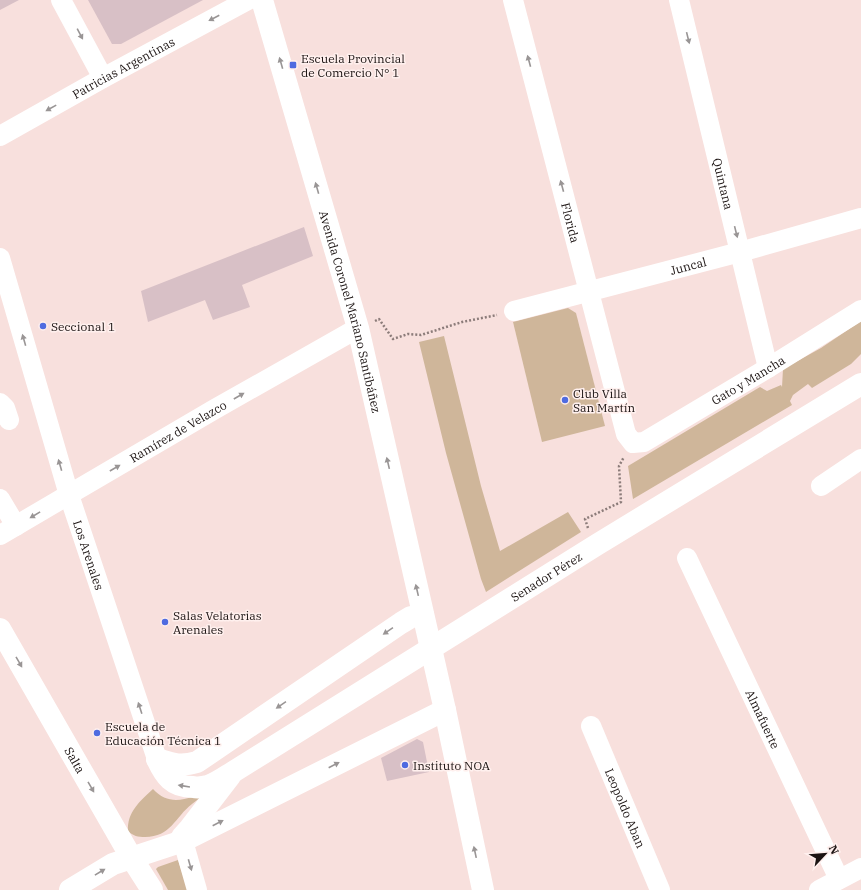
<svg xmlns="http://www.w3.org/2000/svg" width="861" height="890" font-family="'IBM Plex Serif',serif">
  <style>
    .green { fill: #cfb69a }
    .building { fill: #d8c0c6 }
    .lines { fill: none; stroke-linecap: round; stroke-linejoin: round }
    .path { stroke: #8c7c7a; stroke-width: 2.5; stroke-dasharray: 2 2; stroke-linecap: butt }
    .minor { stroke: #fff; stroke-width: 20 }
    .major { stroke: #fff; stroke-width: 22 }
    .oneway { fill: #999595 }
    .poi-dot { fill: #4f6be0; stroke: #fff0ee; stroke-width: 1.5 }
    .labels { text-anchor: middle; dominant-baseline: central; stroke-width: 3; stroke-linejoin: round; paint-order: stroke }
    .poi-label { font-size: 12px; fill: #1c1413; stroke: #fff0ee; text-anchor: start }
    .street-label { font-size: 12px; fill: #1c1413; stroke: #fff0ee }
  </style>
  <rect width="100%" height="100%" fill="#f8e0dd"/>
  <g class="green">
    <polygon points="568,308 576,313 605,426 542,442 513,322"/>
    <polygon points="861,321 861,354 851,364 812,388 808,384 793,395 790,401 792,405 633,499 628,466 760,387 767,391 781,385 782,387 783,369 821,348"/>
    <polygon points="444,336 481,486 500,551 568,512 581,532 486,592 481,579 446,453 419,342"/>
    <path d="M153 789C170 808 190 798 210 790 204 795 198 799 192 804 175 817 171 837 145 837 138 837 133 836 128 831 127 812 140 801 153 789Z"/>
    <polygon points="178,860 188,890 168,890 156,869 158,867"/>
  </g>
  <g class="building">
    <polygon points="0,0 19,0 0,10"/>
    <polygon points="88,0 203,0 121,44 112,44"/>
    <polygon points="304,227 313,256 242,285 250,307 213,320 205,300 148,322 141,291"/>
    <polygon points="417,739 423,742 429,772 387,781 381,758"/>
  </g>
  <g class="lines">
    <g class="path">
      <polyline points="375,321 379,319 393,339 408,334 421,335 462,322 497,315"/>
      <polyline points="588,528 585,519 621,502 619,466 624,457"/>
    </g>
    <g class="minor">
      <polyline points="61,0 103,78"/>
      <path id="s1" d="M513 0 626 434 633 443 644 442 768 368 861 310"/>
      <path id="s2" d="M679 0 768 368"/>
      <path id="s3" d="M0 136 103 78 248 0"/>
      <path id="s4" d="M0 258 69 495 157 759"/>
      <path id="s5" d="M514 311 740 252 861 218"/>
      <polyline points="0,403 5,408 9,420"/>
      <polyline points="821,486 861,459"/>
      <polyline points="0,499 16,526"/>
      <path id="s6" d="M0 535 215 409 358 328"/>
      <path id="s7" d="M687 558 839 879"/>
      <path id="s8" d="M591 726 660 890"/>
      <polyline points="183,841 197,890"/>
      <polyline points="819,890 861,868"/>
    </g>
    <g class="major">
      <path id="s9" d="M262 0 358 328 445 710 483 890"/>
      <path id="s10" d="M0 629 131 857 152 890"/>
      <path id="s11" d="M157 759C165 776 172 787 193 787 198 788 204 787 208 786 217 783 225 777 233 772L598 544 861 384"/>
      <path d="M157 759C173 764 180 767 197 762L401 623 411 617 423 615"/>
      <polyline points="182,837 190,828 230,776"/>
      <polyline points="70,890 113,864 183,841 445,710"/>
    </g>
  </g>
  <defs><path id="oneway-solid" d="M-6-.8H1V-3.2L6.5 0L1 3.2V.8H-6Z"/></defs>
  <g class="oneway">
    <use href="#oneway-solid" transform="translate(214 18) rotate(152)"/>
    <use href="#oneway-solid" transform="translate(80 34) rotate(62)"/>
    <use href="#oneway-solid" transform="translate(688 38) rotate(76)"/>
    <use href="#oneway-solid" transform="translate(529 61) rotate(-105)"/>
    <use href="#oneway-solid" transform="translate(281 63) rotate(-106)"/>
    <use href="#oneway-solid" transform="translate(51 108) rotate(151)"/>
    <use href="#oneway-solid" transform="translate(562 186) rotate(-105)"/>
    <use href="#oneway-solid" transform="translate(317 188) rotate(-106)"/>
    <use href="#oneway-solid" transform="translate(736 232) rotate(76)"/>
    <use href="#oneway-solid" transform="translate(24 340) rotate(-106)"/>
    <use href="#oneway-solid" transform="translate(239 396) rotate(-30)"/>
    <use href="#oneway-solid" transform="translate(388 463) rotate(-103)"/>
    <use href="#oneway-solid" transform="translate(60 465) rotate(-106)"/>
    <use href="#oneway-solid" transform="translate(115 468) rotate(-30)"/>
    <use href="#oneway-solid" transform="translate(35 515) rotate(149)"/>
    <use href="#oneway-solid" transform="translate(417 590) rotate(-103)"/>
    <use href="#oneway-solid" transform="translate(388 631) rotate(146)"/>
    <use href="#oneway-solid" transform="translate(19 662) rotate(60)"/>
    <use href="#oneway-solid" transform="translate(281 705) rotate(146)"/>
    <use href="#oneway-solid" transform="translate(140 708) rotate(-108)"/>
    <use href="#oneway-solid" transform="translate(334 765) rotate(-27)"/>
    <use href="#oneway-solid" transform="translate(184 786) rotate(-171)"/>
    <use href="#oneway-solid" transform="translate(91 787) rotate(60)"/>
    <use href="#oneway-solid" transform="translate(218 823) rotate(-27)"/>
    <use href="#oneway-solid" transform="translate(475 852) rotate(-102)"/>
    <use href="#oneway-solid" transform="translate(190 865) rotate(74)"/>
    <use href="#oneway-solid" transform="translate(100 872) rotate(-31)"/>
  </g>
  <g class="poi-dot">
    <rect x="289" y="61" width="8" height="8" rx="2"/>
    <circle cx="43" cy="326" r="4"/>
    <circle cx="565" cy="400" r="4"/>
    <circle cx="165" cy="622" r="4"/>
    <circle cx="97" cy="733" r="4"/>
    <circle cx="405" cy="765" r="4"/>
  </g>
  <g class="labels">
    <g class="poi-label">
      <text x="301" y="58">Escuela Provincial<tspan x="301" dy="14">de Comercio N° 1</tspan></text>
      <text x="51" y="326">Seccional 1</text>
      <text x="573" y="393">Club Villa<tspan x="573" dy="14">San Martín</tspan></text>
      <text x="173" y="615">Salas Velatorias<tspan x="173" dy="14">Arenales</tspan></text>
      <text x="105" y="726">Escuela de<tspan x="105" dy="14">Educación Técnica 1</tspan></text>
      <text x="413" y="765">Instituto NOA</text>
    </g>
    <g class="street-label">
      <text stroke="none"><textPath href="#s3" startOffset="141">Patricias Argentinas</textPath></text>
      <text stroke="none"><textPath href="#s2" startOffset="189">Quintana</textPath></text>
      <text stroke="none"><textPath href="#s1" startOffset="230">Florida</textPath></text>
      <text stroke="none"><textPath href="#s5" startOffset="180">Juncal</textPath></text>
      <text stroke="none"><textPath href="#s9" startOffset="324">Avenida Coronel Mariano Santibáñez</textPath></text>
      <text stroke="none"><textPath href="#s1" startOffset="592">Gato y Mancha</textPath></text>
      <text stroke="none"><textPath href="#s6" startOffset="206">Ramírez de Velazco</textPath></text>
      <text stroke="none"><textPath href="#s4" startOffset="310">Los Arenales</textPath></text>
      <text stroke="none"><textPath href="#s11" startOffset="462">Senador Pérez</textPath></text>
      <text stroke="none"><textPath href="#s7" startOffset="178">Almafuerte</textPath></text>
      <text stroke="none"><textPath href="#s10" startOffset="151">Salta</textPath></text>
      <text stroke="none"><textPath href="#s8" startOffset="89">Leopoldo Aban</textPath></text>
    </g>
  </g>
  <g transform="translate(825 854) rotate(64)" stroke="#fff0ee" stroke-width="3" paint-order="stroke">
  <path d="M0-3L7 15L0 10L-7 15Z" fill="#1c1413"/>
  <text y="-6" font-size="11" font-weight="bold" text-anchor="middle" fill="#1c1413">N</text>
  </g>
</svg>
